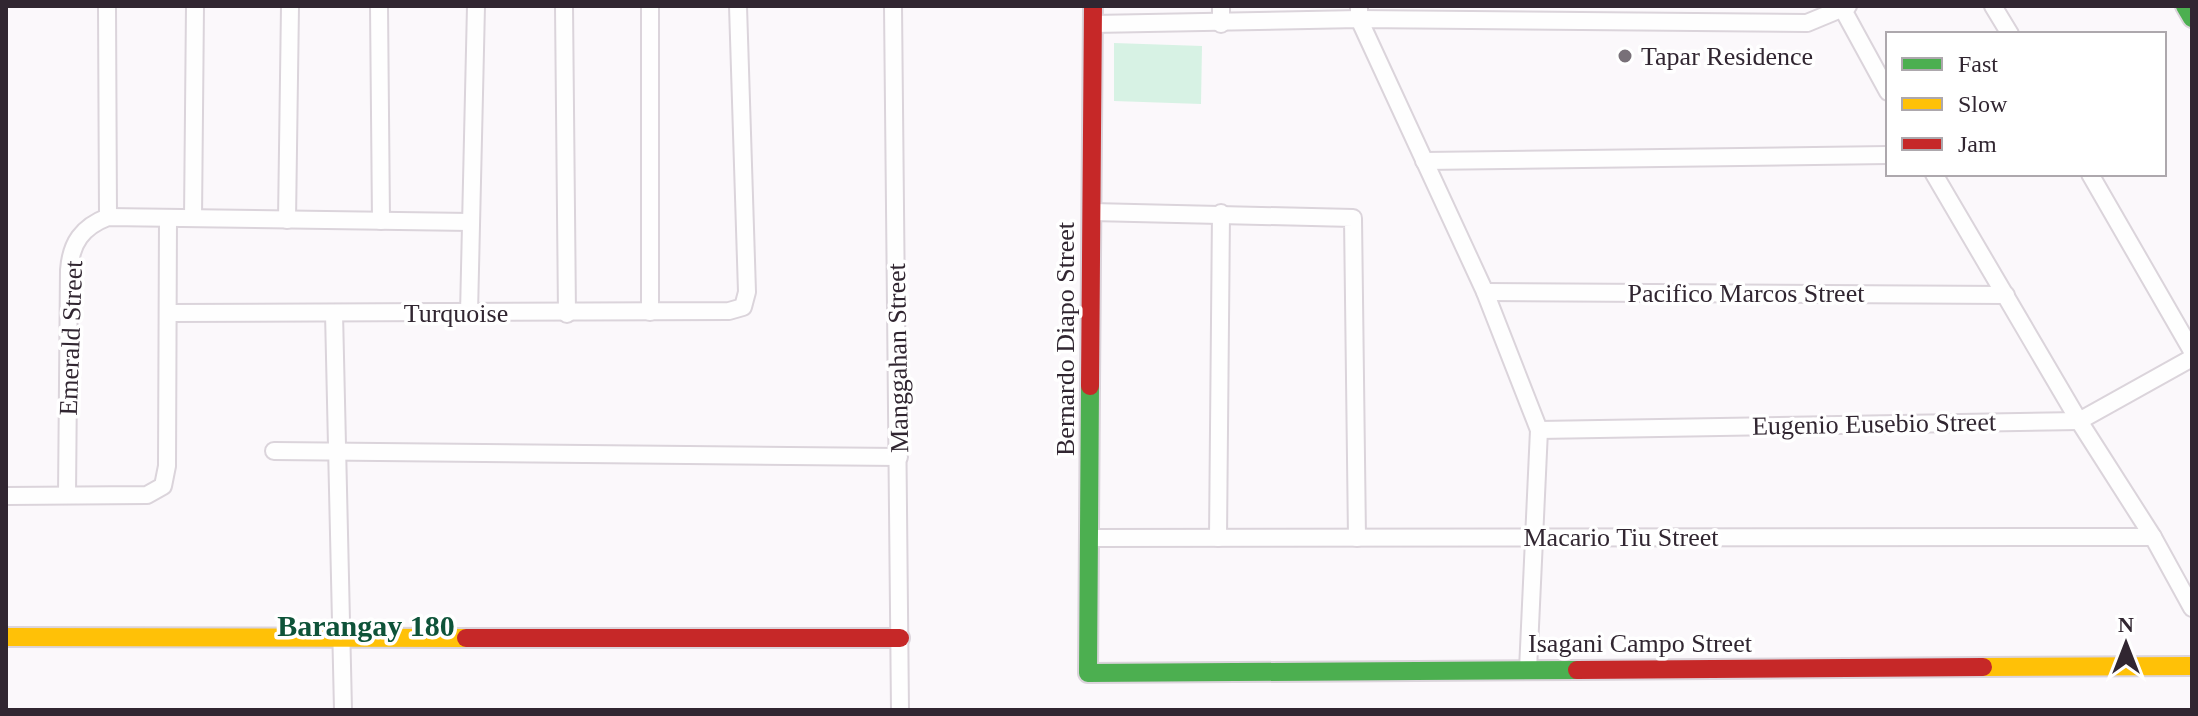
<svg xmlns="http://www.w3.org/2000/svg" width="2198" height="716" font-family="'Times New Roman',serif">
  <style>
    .green { fill: #d7f2e4 }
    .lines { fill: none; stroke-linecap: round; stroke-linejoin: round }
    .street-casing { stroke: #dbd4db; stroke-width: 20 }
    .fast-casing { stroke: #dbd4db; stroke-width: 22 }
    .slow-casing { stroke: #dbd4db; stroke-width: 22 }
    .jam-casing { stroke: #dbd4db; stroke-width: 22 }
    .street { stroke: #fefefe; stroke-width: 16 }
    .fast { stroke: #4caf50; stroke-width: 18 }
    .slow { stroke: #ffc107; stroke-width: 18 }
    .jam { stroke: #c62828; stroke-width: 18 }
    .poi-dot { fill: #787078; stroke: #fff; stroke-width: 3 }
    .labels { text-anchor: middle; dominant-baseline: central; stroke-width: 7; stroke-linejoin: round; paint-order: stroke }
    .poi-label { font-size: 26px; fill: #312631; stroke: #fff; text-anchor: start }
    .street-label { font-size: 26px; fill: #312631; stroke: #fff }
    .quarter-label { font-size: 30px; font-weight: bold; fill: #0e5339; stroke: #fff }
  </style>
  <rect width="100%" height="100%" fill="#fbf8fb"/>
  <polygon class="green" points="1114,43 1202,46 1201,104 1114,101"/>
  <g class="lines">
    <defs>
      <g id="street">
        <polyline points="107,6 108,217"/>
        <polyline points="379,6 381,221"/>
        <polyline points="564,6 567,314"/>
        <polyline points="650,6 650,312"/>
        <polyline points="893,6 900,710"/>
        <polyline points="1359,6 1359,19 1485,292 1539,430 1528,670"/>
        <polyline points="1841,6 1888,92"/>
        <polyline points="1993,6 2010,34"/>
        <polyline points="1093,24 1359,19 1807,23 1848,6"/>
        <polyline points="1221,24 1221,6"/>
        <polyline points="1424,161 1888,155"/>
        <polyline points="1934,174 2079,421 2153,537 2192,608"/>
        <polyline points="2090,174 2192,351"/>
        <polyline points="1092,212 1353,218 1357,538"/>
        <polyline points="193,218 195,6"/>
        <polyline points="287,220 290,6"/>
        <polyline points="1485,292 2006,295"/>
        <polyline points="168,313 729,311 743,307 747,292 738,6"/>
        <polyline points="334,313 343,710"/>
        <polyline points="469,313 476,6"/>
        <polyline points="1539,430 2079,421 2192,358"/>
        <polyline points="274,451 899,457"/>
        <path d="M67 495 69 270C71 243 82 227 108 217L471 222"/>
        <polyline points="6,496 147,495 163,486 167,466 168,218"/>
        <polyline points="1089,538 2153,537"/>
        <polyline points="1218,538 1221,213"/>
      </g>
      <g id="fast">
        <polyline points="2185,6 2192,18"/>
        <polyline points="1090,386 1088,673 1577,670"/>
      </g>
      <g id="slow">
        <polyline points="6,637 466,638"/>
        <polyline points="1983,667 2192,666"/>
      </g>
      <g id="jam">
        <polyline points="1090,386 1093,6"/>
        <polyline points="466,638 900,638"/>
        <polyline points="1577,670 1983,667"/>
      </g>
    </defs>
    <use href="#street" class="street-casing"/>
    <use href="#fast" class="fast-casing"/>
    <use href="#slow" class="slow-casing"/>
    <use href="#jam" class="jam-casing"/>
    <use href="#street" class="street"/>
    <use href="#fast" class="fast"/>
    <use href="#slow" class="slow"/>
    <use href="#jam" class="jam"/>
  </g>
  <circle class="poi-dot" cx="1625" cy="56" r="8"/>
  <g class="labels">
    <g class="poi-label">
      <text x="1641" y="56">Tapar Residence</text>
    </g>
    <g class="street-label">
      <text x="1746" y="293">Pacifico Marcos Street</text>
      <text x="456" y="313">Turquoise</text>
      <text transform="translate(71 338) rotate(-88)">Emerald Street</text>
      <text transform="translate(1065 339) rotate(-90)">Bernardo Diapo Street</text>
      <text transform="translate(898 358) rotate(-91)">Manggahan Street</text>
      <text transform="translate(1874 424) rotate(-1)">Eugenio Eusebio Street</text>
      <text x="1621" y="537">Macario Tiu Street</text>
      <text x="1640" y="643">Isagani Campo Street</text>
    </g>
    <g class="quarter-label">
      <text x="366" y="625">Barangay 180</text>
    </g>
  </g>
  <rect width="2198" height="716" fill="none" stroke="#312631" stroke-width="16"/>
  <rect x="1886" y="32" width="280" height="144" fill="#ffffff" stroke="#ada8ad" stroke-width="2"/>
  <rect x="1902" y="58" width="40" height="12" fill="#4caf50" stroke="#ada8ad" stroke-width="2"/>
  <text x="1958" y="72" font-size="24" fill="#312631">Fast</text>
  <rect x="1902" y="98" width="40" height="12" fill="#ffc107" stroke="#ada8ad" stroke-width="2"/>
  <text x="1958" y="112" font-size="24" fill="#312631">Slow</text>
  <rect x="1902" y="138" width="40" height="12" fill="#c62828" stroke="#ada8ad" stroke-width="2"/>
  <text x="1958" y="152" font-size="24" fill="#312631">Jam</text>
  <g transform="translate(2126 644)" stroke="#ffffff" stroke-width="6" paint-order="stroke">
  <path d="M0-6L14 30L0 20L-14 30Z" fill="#312631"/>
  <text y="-12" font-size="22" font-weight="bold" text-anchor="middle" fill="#312631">N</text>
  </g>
</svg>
